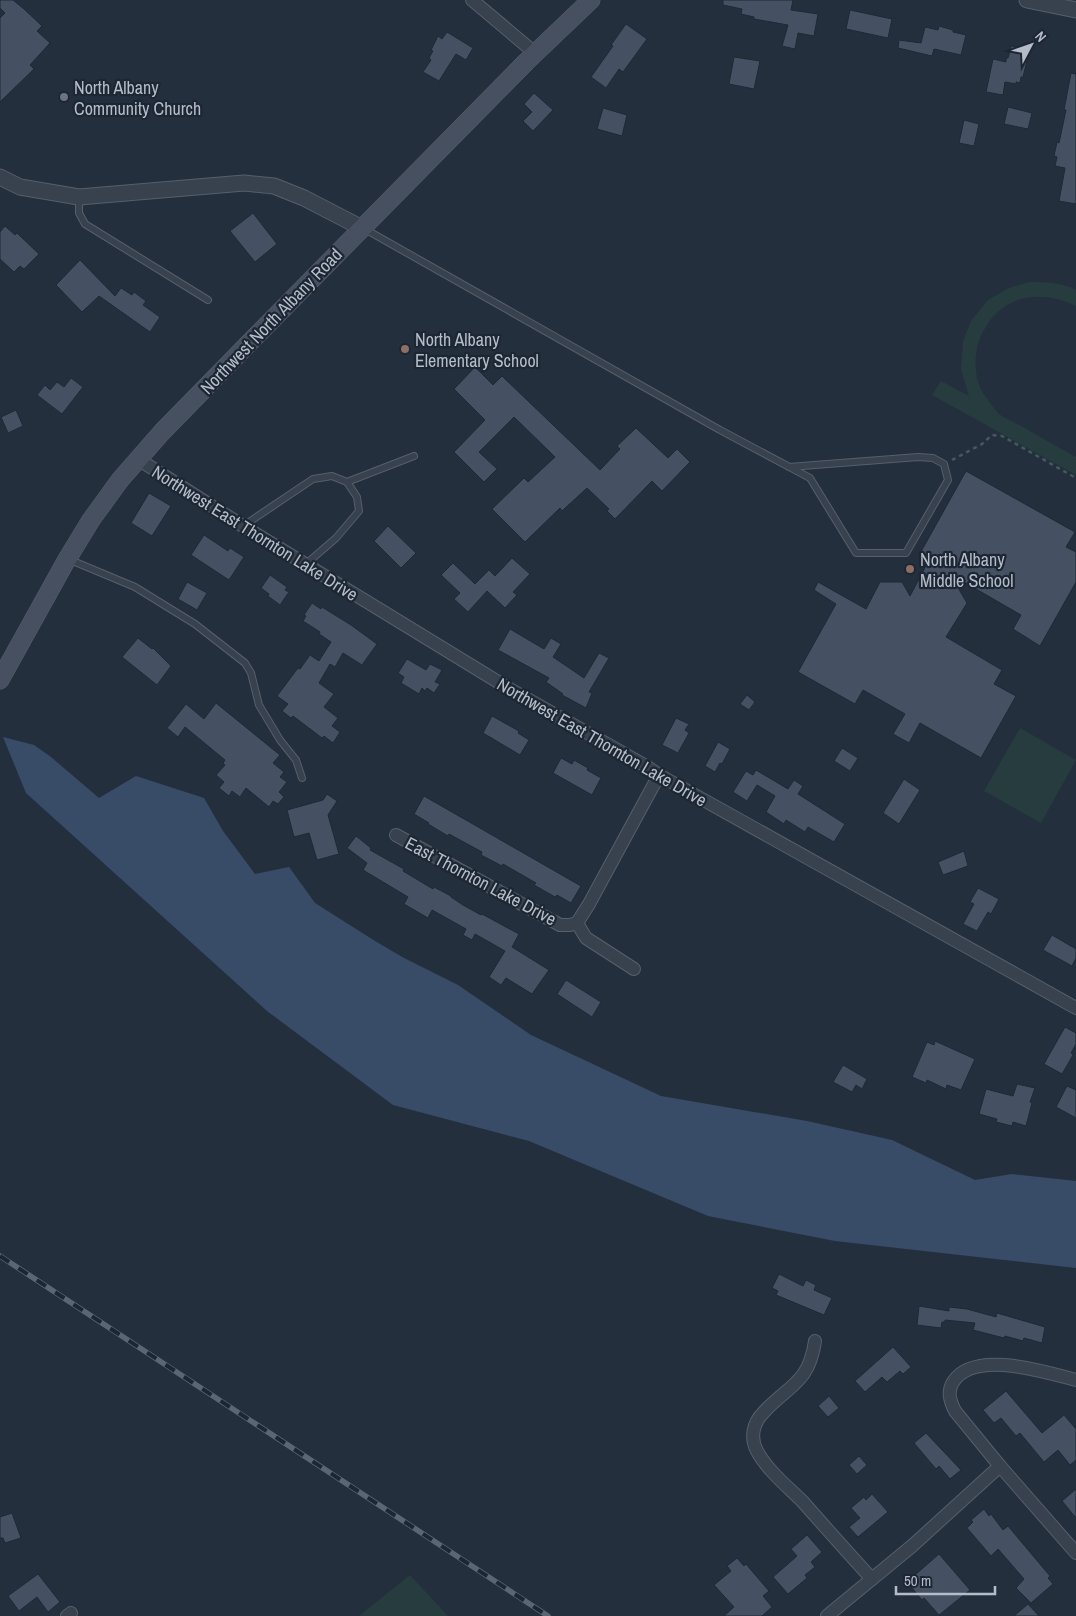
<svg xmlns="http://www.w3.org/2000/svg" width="1076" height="1616" font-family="'Archivo Narrow',sans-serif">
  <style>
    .green { fill: #263c3f }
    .water { fill: #394c67 }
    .building { fill: #455162; stroke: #1f2835 }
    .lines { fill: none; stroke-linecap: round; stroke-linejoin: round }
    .service-casing { stroke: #565f6c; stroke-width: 8 }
    .minor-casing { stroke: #565f6c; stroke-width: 14 }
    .tertiary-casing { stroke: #565f6c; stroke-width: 17 }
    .secondary-casing { stroke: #565f6c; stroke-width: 19 }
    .path { stroke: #44595c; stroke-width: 2.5; stroke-dasharray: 4 4; stroke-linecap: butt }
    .service { stroke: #38414e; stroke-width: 6 }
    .minor { stroke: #38414e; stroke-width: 12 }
    .tertiary { stroke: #38414e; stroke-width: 15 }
    .secondary { stroke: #465061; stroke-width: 18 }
    .rail-casing { stroke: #5a6575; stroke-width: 5.5 }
    .rail { stroke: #1d2633; stroke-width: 4; stroke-dasharray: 11; stroke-linecap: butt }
    .worship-dot { fill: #6b7280; stroke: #1d2633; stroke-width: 2 }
    .education-dot { fill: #8d6e63; stroke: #1d2633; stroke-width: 2 }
    .labels { text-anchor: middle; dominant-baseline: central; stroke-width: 4.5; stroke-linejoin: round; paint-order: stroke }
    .poi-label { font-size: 18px; fill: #b4bcc9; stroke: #1d2633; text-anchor: start }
    .street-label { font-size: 18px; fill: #b4bcc9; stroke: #1d2633 }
  </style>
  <rect width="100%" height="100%" fill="#242f3e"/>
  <g class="green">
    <path d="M1029 282C1045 282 1062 282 1076 290V306C1033 285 990 300 977 348 974 363 975 382 985 396 989 401 994 409 999 414 1006 419 1015 423 1023 427 1040 437 1058 447 1076 457V475L932 395 941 381 969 396 961 369 963 341 971 321 988 300 1009 288Z"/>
    <polygon points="1020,728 1076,760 1041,823 984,791"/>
    <polygon points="410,1575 448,1616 359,1616"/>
  </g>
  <polygon class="water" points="3,737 34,745 51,757 99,798 136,776 204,798 223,831 255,874 289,867 315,903 375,941 404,958 458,985 531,1035 661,1096 807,1121 892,1140 975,1180 1012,1174 1076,1181 1076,1268 835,1241 708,1216 529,1141 393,1105 267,1011 26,793"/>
  <g class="building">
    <polygon points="0,0 13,0 24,9 42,26 37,31 50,43 30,65 34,69 0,102 0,18 5,13 0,8"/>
    <polygon points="723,0 793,0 791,10 818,14 814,36 798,33 795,49 782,46 788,25 754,19 754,17 741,14 742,9 723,5"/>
    <polygon points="850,10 892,19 888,38 846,29"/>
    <polygon points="626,24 647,39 623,72 619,69 606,88 591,77 613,46 611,45"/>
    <polygon points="939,26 953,30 953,32 966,35 961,55 934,49 932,56 898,48 899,40 921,43 925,27 938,30"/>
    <polygon points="447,32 473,48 466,60 456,54 439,81 423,72 431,60 429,58 433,51 431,50 438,36 442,39"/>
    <polygon points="1011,46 1030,49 1023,77 1021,77 1020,83 1016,82 1016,84 1005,82 1003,95 986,92 993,59 1006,62 1006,58 1008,58"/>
    <polygon points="734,57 760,61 754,89 729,84"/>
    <polygon points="1071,73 1076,74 1076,204 1059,201 1065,168 1055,166 1057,157 1054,156 1057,142 1059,143 1066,110 1064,110"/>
    <polygon points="534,93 553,110 533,131 523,121 532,112 524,104"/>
    <polygon points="1008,107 1032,113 1028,129 1004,124"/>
    <polygon points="603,108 627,115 622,136 597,129"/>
    <polygon points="964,120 979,124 974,146 959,143"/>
    <polygon points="253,213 277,244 255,262 230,231"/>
    <polygon points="5,226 15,235 17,233 39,254 24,269 20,266 14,272 0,259 0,232"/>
    <polygon points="80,260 115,296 121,288 132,295 134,292 146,301 143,305 160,317 150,332 99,296 82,312 56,285"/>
    <polygon points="475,367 493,385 502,376 600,470 620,449 617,446 636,428 668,458 677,449 690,462 662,491 652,481 615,519 607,511 609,509 587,488 562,511 560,508 525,542 492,509 524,478 528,482 555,457 514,417 479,452 497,469 484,482 454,452 485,420 454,389"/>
    <polygon points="71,378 83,387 62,414 37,395 45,385 50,390 57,382 64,387"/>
    <polygon points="16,410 23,426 8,433 1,417"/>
    <polygon points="966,471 1075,532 1066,547 1076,552 1076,582 1040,646 1013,629 1021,615 950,574 967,603 946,637 1002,670 994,684 1016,696 981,758 920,723 909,743 893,734 905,714 863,690 855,704 798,672 836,604 814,590 818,582 866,609 880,582 902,582 910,596 928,562 918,557"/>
    <polygon points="149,493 171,506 152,536 131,523"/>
    <polygon points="388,526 416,553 401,568 374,541"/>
    <polygon points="204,535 228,551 230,548 244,557 229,580 191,555"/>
    <polygon points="512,558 530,574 513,592 517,595 505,608 487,591 468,612 454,599 460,593 441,575 453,563 475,584 489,570 495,576"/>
    <polygon points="270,575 287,587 285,590 289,592 280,605 268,596 269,594 261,588"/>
    <polygon points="187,582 207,593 197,610 178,599"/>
    <polygon points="312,603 321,609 322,607 351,625 377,644 362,665 343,653 335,667 330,664 319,683 334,694 324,707 338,718 332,726 340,732 333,743 324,736 322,738 293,716 291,718 282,711 288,704 277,696 298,668 300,669 310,655 319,661 331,642 319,634 320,632 303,621 306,616 304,615"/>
    <polygon points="510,629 544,649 551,638 561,644 553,657 584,678 599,653 609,658 589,692 592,693 586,708 562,695 563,694 546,682 549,678 498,650"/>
    <polygon points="138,638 152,649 153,648 171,666 157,685 122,657"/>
    <polygon points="407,659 426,670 430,664 442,670 435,682 440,684 434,693 427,688 425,691 422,688 419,694 401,683 404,677 398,673"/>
    <polygon points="747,695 755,702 749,710 740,704"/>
    <polygon points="216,703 280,755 273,763 284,772 280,777 287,782 279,792 284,797 278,804 273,801 269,807 246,788 240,797 232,791 229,796 219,788 224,782 216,775 225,765 223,763 225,760 185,727 178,737 167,728 186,704 204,719"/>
    <polygon points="492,716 519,731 518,733 529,740 520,755 483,733"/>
    <polygon points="676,718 689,724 685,730 689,733 678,753 662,745"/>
    <polygon points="718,742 730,749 722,764 720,763 715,772 705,766"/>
    <polygon points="842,748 858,758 850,771 834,761"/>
    <polygon points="561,758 572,764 574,760 588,768 587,770 601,778 592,795 553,773"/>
    <polygon points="756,770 788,789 794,780 803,786 798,794 845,824 834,842 808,827 805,832 786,820 784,824 766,812 775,796 757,785 747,801 733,792 746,771 753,775"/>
    <polygon points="904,779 920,790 899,824 883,813"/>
    <polygon points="327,794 337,801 328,815 339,854 317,860 309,833 294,837 287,810 323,800"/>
    <polygon points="424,796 581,886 571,903 557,895 555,897 534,885 536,883 503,864 502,866 481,855 482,852 449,834 448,836 428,824 429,823 414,814"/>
    <polygon points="356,836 371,848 370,850 404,869 403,871 433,889 434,887 451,896 451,897 463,905 481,915 482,914 519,934 512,947 549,970 532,994 506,978 501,985 489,977 505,951 475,934 472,940 463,935 466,929 432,910 428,918 404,904 408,897 363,870 367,863 347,848"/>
    <polygon points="964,851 968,866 943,875 938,862"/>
    <polygon points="978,888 999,899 991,914 988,912 977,931 963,924 974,904 970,902"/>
    <polygon points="1052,935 1076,949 1076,958 1072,966 1043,950"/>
    <polygon points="566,980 601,1002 592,1017 557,994"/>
    <polygon points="1065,1027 1076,1033 1076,1044 1071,1053 1073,1055 1062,1074 1044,1064"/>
    <polygon points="935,1041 975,1059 961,1090 947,1085 946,1089 927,1080 926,1083 912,1077 927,1042 934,1045"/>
    <polygon points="843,1065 867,1079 862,1089 856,1085 852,1092 833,1082"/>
    <polygon points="1017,1084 1035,1088 1030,1102 1032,1103 1026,1126 1013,1122 1012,1126 996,1122 997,1119 979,1114 986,1089 1013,1096"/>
    <polygon points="1067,1086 1076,1090 1076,1118 1056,1107"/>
    <polygon points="779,1274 803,1286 806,1280 816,1285 814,1290 832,1298 824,1315 776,1295 778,1291 772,1288"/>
    <polygon points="919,1306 949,1311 949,1307 967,1309 996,1317 997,1313 1045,1327 1042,1343 1024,1338 1023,1341 1005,1336 1004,1338 973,1330 975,1323 945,1320 945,1322 942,1322 941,1328 917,1325"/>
    <polygon points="893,1347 911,1367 903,1374 900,1371 887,1382 882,1377 865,1392 855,1381"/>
    <polygon points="1006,1391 1042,1433 1064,1415 1076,1429 1076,1460 1070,1465 1058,1450 1044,1462 1020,1433 1016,1436 1001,1418 994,1423 983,1410"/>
    <polygon points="829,1396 839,1408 828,1417 818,1406"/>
    <polygon points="926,1433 961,1470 950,1479 939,1466 936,1469 914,1443"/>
    <polygon points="859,1456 867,1465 857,1474 849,1465"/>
    <polygon points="1076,1489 1076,1518 1062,1501"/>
    <polygon points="872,1494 888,1512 858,1537 849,1527 860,1518 851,1508 864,1497 866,1500"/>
    <polygon points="984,1509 989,1516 991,1514 1003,1530 1008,1526 1050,1576 1048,1578 1053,1584 1031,1603 1016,1588 1024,1579 998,1549 991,1556 967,1528 973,1522 971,1520"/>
    <polygon points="12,1513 21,1538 5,1543 3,1538 0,1538 0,1517"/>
    <polygon points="807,1535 822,1552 811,1562 815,1567 805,1575 807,1578 788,1594 773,1577 797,1556 791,1549"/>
    <polygon points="939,1554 970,1590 939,1615 924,1598 922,1600 907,1582"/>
    <polygon points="737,1558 744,1566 746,1564 769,1591 763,1596 772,1607 762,1616 724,1616 734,1607 714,1585 731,1571 727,1566"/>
    <polygon points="38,1574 60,1602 48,1612 37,1597 19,1611 8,1596"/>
    <polygon points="1028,1604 1039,1616 1014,1616"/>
  </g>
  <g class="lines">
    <defs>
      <g id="service">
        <polyline points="79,197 79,213 85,224 208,300"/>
        <polyline points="363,228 720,430 810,478 856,553 906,553 948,480 944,464 933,458 918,457 789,467"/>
        <polyline points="347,482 414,456"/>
        <polyline points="243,526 313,479 332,476 347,482 357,497 359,511 336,538 306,564"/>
        <polyline points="68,559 135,587 195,624 245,663 251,673 259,705 280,740 296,760 302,778"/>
      </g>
      <g id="minor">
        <polyline points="472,0 535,53"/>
        <polyline points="138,459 243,526 508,688 646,766 659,775 1076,1008"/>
        <polyline points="396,835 560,925 570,925 577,923 589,904 659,775"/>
        <polyline points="577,923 586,938 634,969"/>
        <path d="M815 1341C809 1384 788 1385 763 1413 753 1423 750 1438 757 1451 767 1470 788 1487 803 1502 826 1528 849 1554 872 1579"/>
        <path d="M1076 1380C1045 1372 974 1349 953 1382 947 1392 950 1401 955 1411L1000 1466 1076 1553"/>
        <polyline points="67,1616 71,1613"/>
        <polyline points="827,1616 912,1546 1000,1466"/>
      </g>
      <g id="tertiary">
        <polyline points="1027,0 1076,10"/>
        <polyline points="0,177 20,187 79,197 244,183 274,186 304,198 362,228"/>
      </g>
      <polyline id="secondary" points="0,680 66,561 91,520 120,480 162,432 255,337 526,62 591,0"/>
    </defs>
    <use href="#service" class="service-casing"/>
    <use href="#minor" class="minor-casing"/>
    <use href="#tertiary" class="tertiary-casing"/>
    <use href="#secondary" class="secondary-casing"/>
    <polyline class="path" points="952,460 982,444 992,435 1002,436 1076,478"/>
    <use href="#service" class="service"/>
    <use href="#minor" class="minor"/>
    <use href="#tertiary" class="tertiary"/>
    <use href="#secondary" class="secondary"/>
    <defs>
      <polyline id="rail" points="0,1256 548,1616"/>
    </defs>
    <use href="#rail" class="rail-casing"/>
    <use href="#rail" class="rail"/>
  </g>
  <circle class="worship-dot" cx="64" cy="97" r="5"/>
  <g class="education-dot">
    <circle cx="405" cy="349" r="5"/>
    <circle cx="910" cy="569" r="5"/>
  </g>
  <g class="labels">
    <g class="poi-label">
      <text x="74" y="87">North Albany<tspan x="74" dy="21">Community Church</tspan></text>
      <text x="415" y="339">North Albany<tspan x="415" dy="21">Elementary School</tspan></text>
      <text x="920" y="559">North Albany<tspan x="920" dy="21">Middle School</tspan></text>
    </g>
    <g class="street-label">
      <text transform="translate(271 321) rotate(-46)">Northwest North Albany Road</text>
      <text transform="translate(255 533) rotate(32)">Northwest East Thornton Lake Drive</text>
      <text transform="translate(602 742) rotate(30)">Northwest East Thornton Lake Drive</text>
      <text transform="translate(481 881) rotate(28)">East Thornton Lake Drive</text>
    </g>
  </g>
  <g transform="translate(1031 45) rotate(49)" stroke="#1d2633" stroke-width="4" paint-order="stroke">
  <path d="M0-4L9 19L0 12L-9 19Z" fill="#b4bcc9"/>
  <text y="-8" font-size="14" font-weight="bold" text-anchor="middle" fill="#b4bcc9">N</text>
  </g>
  <path d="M896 1586v8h99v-8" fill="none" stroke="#b4bcc9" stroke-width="2.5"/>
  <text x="904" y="1586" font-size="15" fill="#b4bcc9" stroke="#1d2633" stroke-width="4" paint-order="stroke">50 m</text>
</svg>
